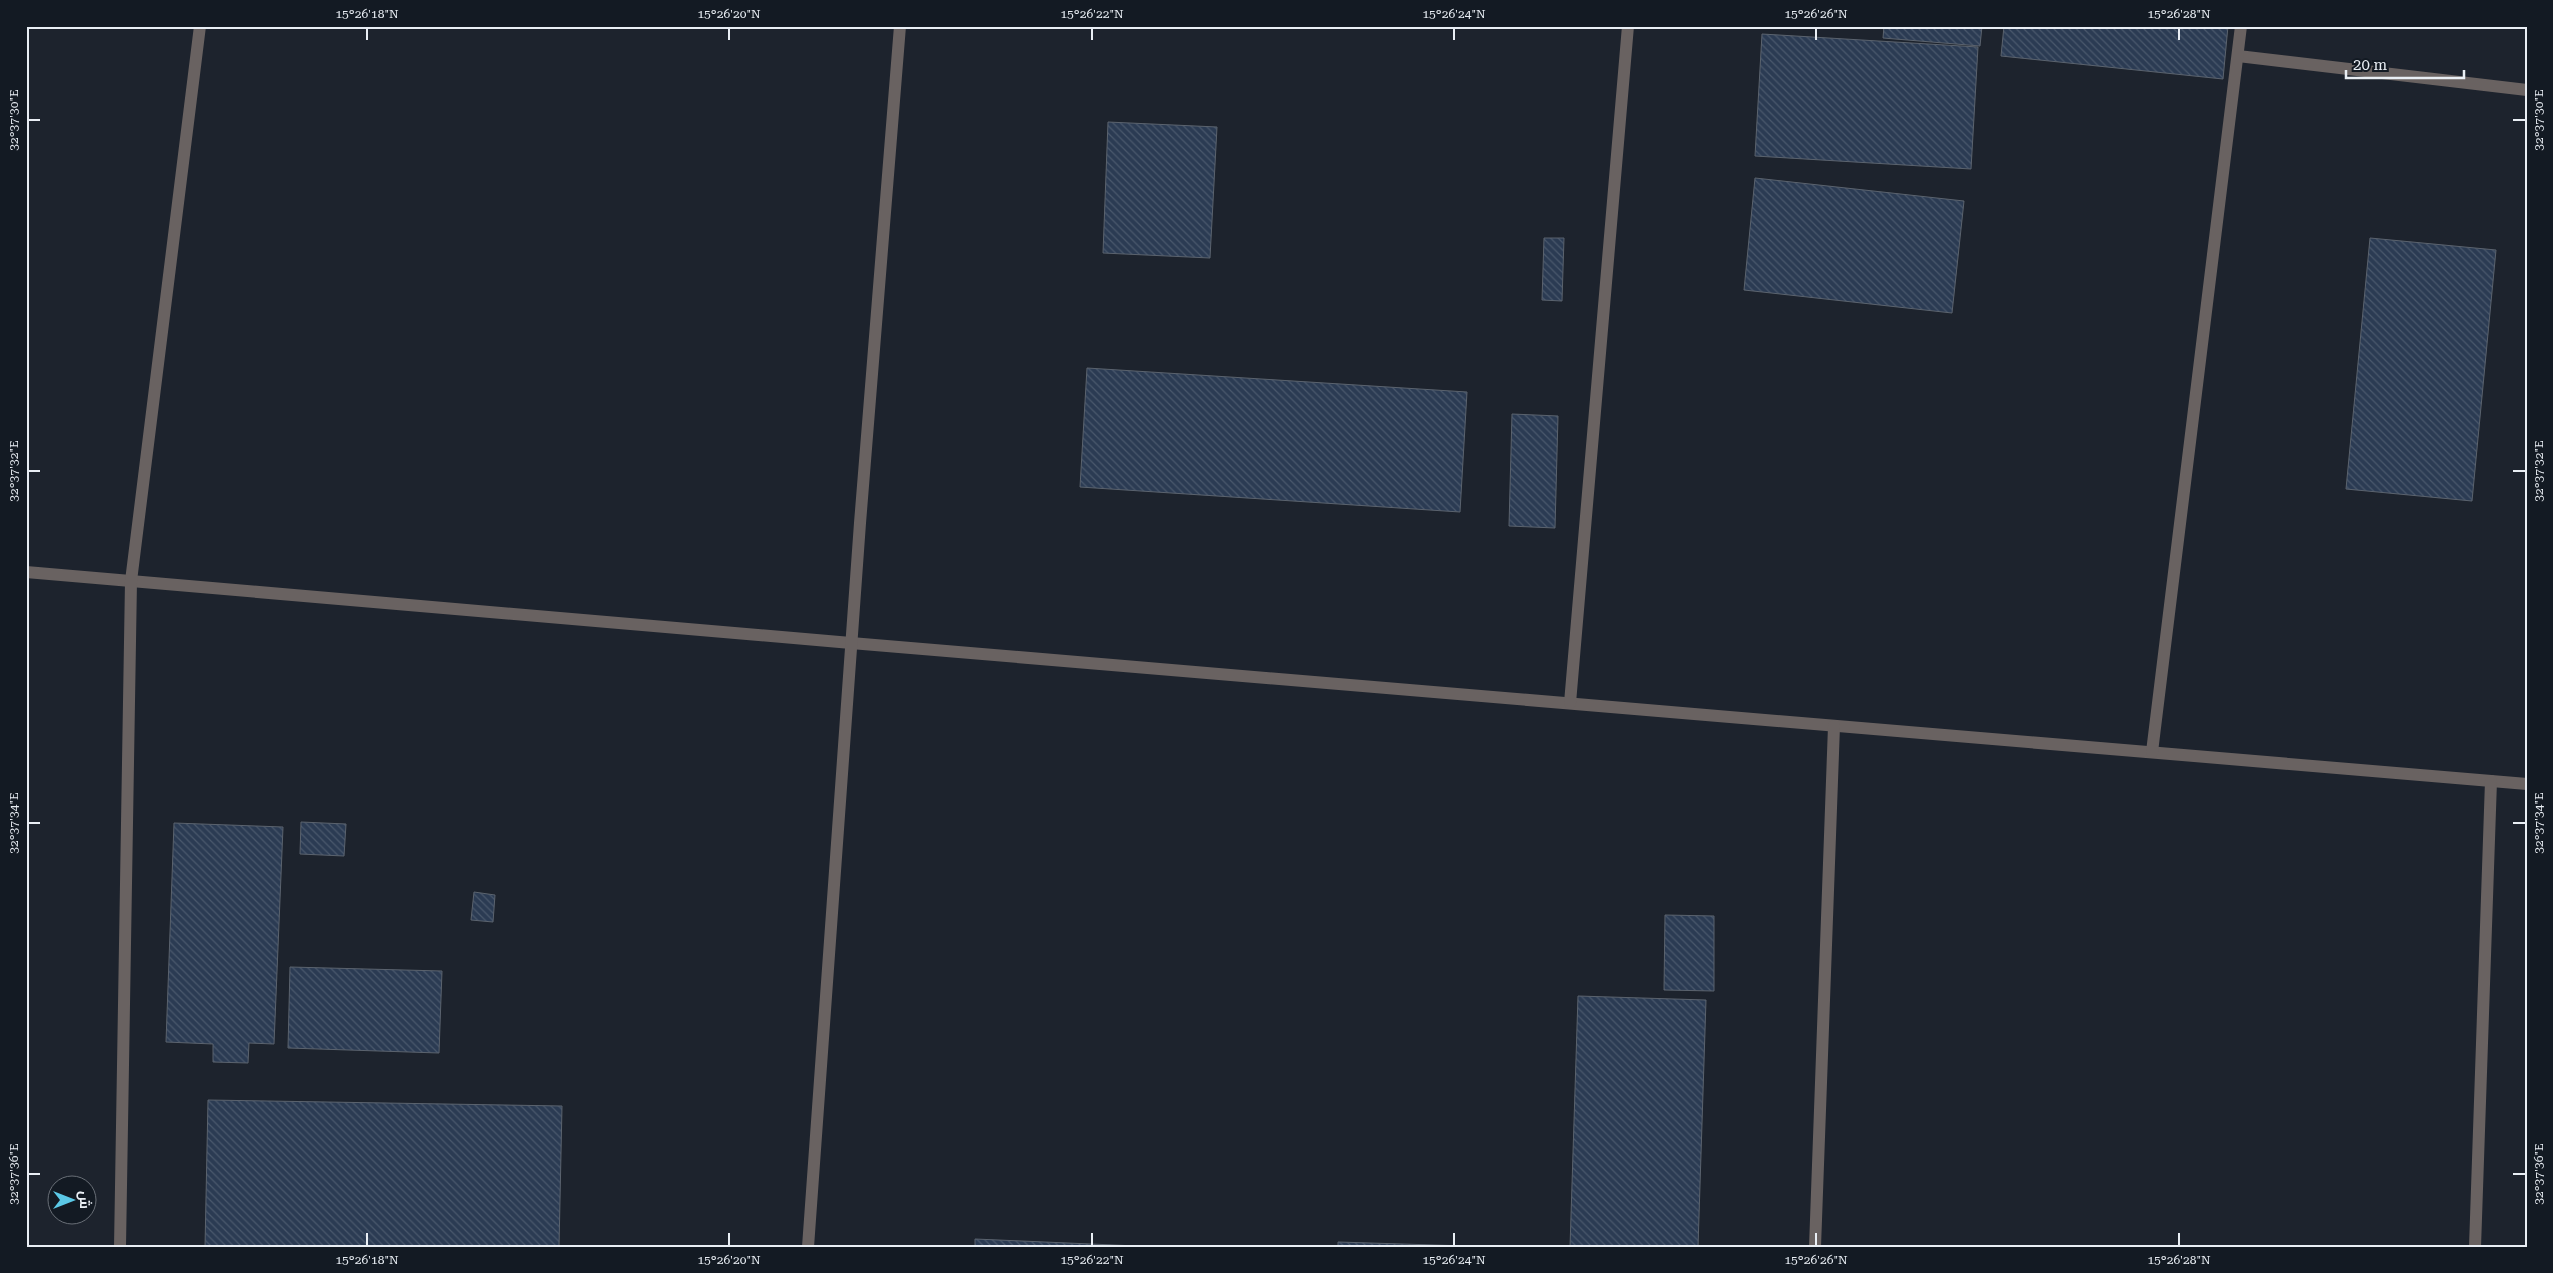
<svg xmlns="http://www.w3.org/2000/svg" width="2553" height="1273" font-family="'Roboto Serif',Cairo,serif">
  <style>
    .building { fill: url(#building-back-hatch); stroke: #5b636e }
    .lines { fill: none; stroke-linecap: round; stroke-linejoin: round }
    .lane { stroke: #696261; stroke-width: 12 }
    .ticks { fill: none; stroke: #e9eef4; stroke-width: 2 }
    .neatline { fill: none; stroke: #e9eef4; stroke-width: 2 }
    .ticks-label { font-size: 12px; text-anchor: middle; fill: #e9eef4 }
  </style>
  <defs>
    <pattern id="building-back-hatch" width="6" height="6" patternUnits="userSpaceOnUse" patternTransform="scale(1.25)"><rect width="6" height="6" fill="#2b3b53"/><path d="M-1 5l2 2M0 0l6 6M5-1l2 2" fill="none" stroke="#4a586c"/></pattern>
  </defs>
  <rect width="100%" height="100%" fill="#1d232d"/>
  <g class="building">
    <polygon points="1884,26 1982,26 1980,46 1883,38"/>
    <polygon points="2004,26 2228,26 2223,79 2001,56"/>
    <polygon points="1762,34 1978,47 1971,169 1755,156"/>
    <polygon points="1108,122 1217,127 1210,258 1103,253"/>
    <polygon points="1755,178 1964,201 1952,313 1744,290"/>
    <polygon points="1544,238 1564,238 1562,301 1542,300"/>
    <polygon points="2370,238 2496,250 2472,501 2346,489"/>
    <polygon points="1087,368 1467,392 1460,512 1080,487"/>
    <polygon points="1512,414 1558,416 1555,528 1509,526"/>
    <polygon points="301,822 346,824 344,856 300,854"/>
    <polygon points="174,823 283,827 274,1044 249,1043 248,1063 213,1062 213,1044 166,1042"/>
    <polygon points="474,892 495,895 493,922 471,920"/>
    <polygon points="1665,915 1714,916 1714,991 1664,990"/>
    <polygon points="290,967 442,971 439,1053 288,1048"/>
    <polygon points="1578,996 1706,1000 1698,1247 1570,1247"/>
    <polygon points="208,1100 562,1106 559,1247 205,1247"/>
    <polygon points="975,1239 1160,1247 975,1247"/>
    <polygon points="1338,1242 1499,1247 1338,1247"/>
  </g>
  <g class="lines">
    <g class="lane">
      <polyline points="2238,56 2527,90"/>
      <polyline points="26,572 851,643 2527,784"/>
      <polyline points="1570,703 1628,26"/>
      <polyline points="2152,752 2241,26"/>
      <polyline points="120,1247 131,581 200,26"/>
      <polyline points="808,1247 860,523 900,26"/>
      <polyline points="1815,1247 1834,726"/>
      <polyline points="2475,1247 2491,781"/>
    </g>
  </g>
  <path class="ticks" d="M367 28V40M729 28V40M1092 28V40M1454 28V40M1816 28V40M2179 28V40M28 120H40M2513 120H2526M28 471H40M2513 471H2526M28 823H40M2513 823H2526M28 1174H40M2513 1174H2526M367 1233V1246M729 1233V1246M1092 1233V1246M1454 1233V1246M1816 1233V1246M2179 1233V1246"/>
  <rect width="2553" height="1273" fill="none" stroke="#131a23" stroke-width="55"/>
  <g transform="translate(72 1200) rotate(90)"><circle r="24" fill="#131a23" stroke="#696f77"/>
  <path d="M0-4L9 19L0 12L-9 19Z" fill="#5bc8e6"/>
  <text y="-8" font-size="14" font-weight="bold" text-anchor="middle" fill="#e9eef4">ش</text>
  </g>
  <path d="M2346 70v8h118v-8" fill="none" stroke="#e9eef4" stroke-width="2.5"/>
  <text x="2353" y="70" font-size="15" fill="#e9eef4" stroke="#131a23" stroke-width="4" paint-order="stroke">20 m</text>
  <rect x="28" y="28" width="2498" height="1218" class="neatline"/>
  <g class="ticks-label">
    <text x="367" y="18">15°26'18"N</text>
    <text x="729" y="18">15°26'20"N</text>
    <text x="1092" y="18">15°26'22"N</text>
    <text x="1454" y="18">15°26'24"N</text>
    <text x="1816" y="18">15°26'26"N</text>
    <text x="2179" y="18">15°26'28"N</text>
    <text transform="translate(2539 120) rotate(-90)" y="4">32°37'30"E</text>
    <text transform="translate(14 120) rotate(-90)" y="4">32°37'30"E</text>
    <text transform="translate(2539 471) rotate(-90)" y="4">32°37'32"E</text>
    <text transform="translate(14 471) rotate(-90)" y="4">32°37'32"E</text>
    <text transform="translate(2539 823) rotate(-90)" y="4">32°37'34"E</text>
    <text transform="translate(14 823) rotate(-90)" y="4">32°37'34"E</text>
    <text transform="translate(2539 1174) rotate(-90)" y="4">32°37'36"E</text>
    <text transform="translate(14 1174) rotate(-90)" y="4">32°37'36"E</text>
    <text x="367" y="1264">15°26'18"N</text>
    <text x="729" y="1264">15°26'20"N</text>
    <text x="1092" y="1264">15°26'22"N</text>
    <text x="1454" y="1264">15°26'24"N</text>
    <text x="1816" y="1264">15°26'26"N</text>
    <text x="2179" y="1264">15°26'28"N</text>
  </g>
</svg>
